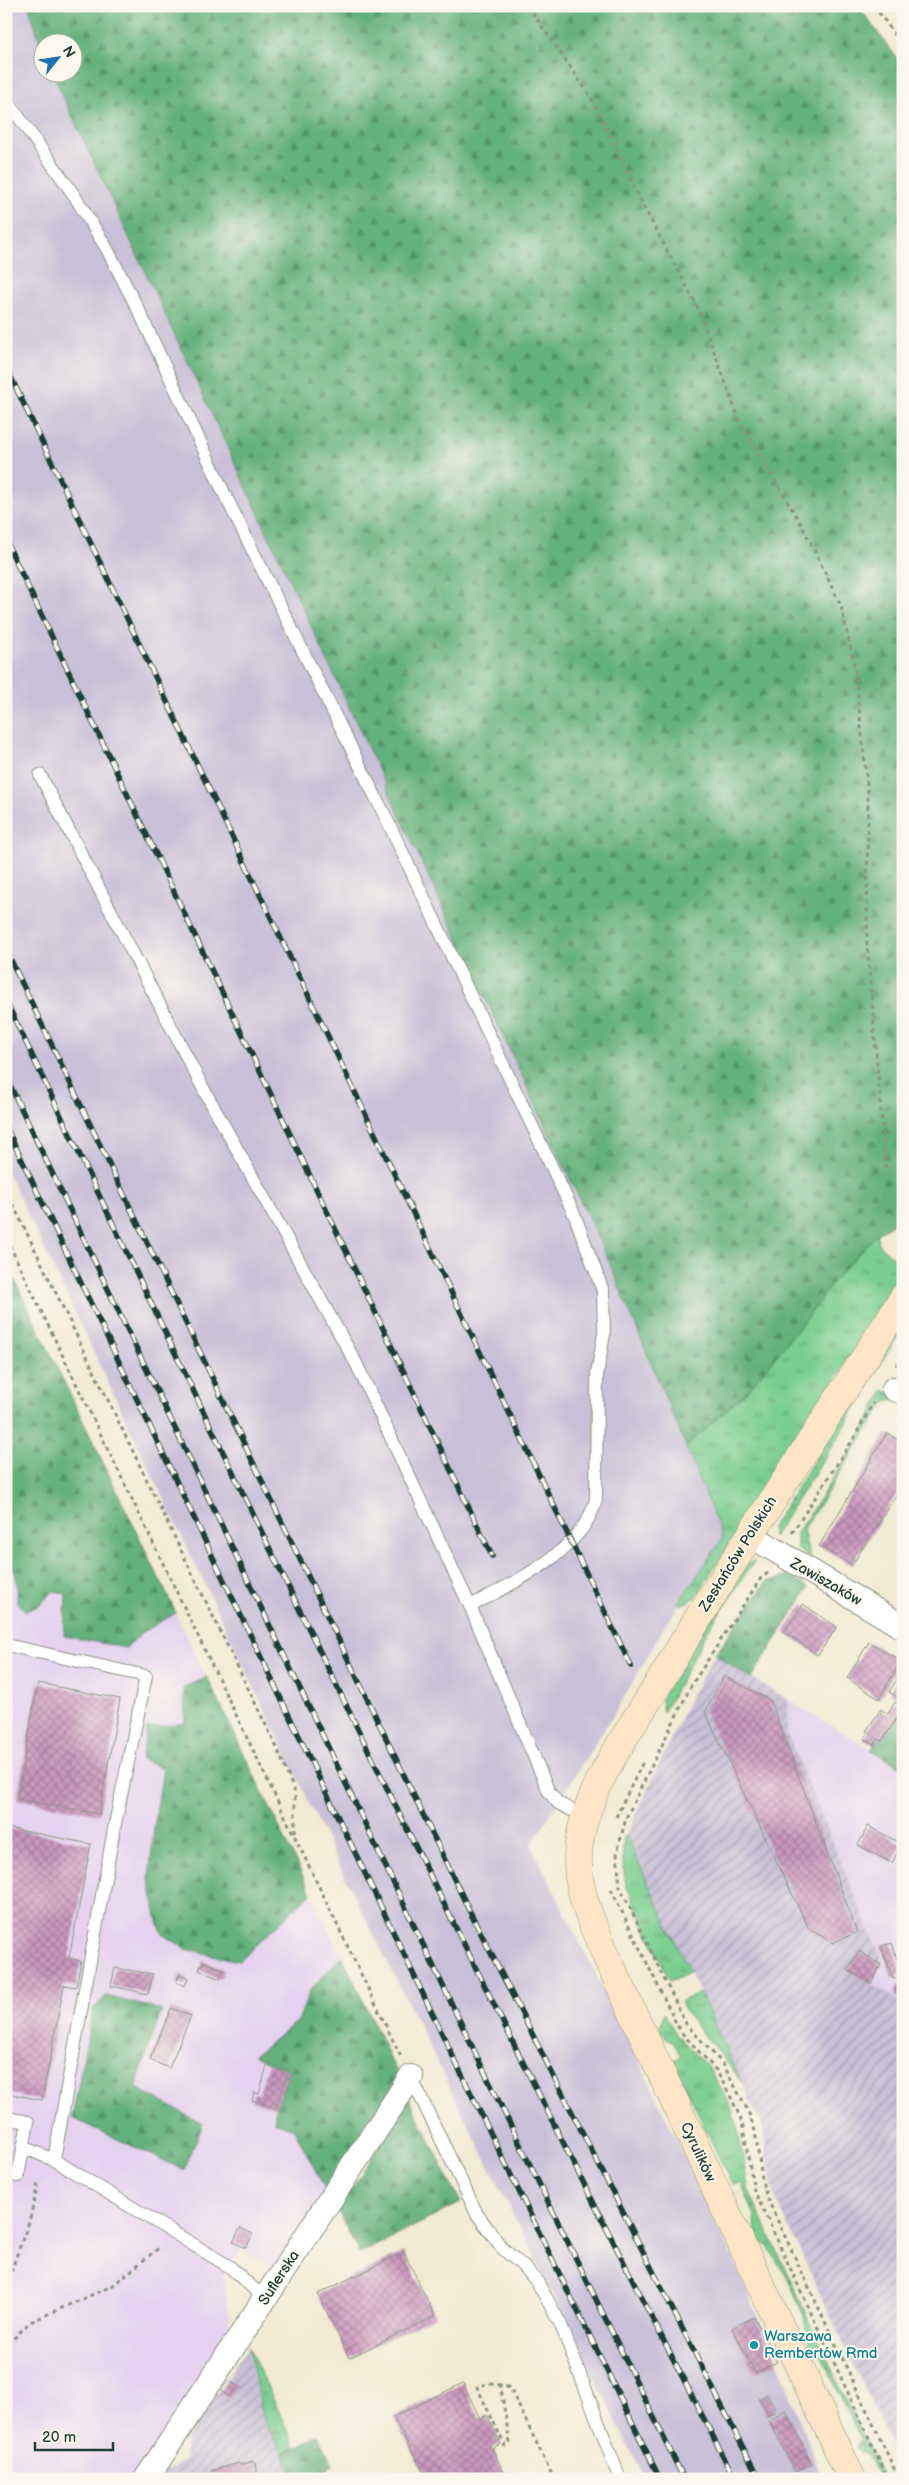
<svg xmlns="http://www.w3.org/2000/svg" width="909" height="2485" font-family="'Balsamiq Sans',sans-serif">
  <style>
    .built { fill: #e6d2f0 }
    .industrial { fill: url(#industrial-furrows) }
    .railway { fill: #c8bfd8 }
    .grass { fill: url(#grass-tufts); stroke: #4c8662 }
    .forest { fill: url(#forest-firs); stroke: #417758 }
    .building { fill: url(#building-cross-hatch) }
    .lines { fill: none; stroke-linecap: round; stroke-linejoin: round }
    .service-casing { stroke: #889483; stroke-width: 14 }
    .minor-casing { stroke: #889483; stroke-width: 26 }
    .secondary-casing { stroke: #889483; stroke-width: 29 }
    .path { stroke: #889483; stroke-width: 3; stroke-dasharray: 4 4; stroke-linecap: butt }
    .service { stroke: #fff; stroke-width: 12 }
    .minor { stroke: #fff; stroke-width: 24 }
    .secondary { stroke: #fde5c5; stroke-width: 28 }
    .rail-casing { stroke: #1f3d34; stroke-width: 5.5 }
    .rail { stroke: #fbf7ec; stroke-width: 4; stroke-dasharray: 11; stroke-linecap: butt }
    .culture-dot { fill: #0f9aa8; stroke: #fbf7ec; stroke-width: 2 }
    .labels { text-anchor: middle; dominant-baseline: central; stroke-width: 4; stroke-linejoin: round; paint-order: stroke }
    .street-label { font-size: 15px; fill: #1f3d34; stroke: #fbf7ec }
    .culture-label { font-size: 15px; fill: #0d838f; stroke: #fbf7ec; text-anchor: start }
  </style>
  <defs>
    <pattern id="industrial-furrows" width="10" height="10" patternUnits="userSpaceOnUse" patternTransform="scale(1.25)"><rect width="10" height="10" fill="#c8bfd8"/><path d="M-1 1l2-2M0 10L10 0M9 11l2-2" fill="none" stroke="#a29cb0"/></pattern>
    <pattern id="grass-tufts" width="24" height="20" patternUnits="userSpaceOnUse" patternTransform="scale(1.25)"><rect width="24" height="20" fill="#7ace91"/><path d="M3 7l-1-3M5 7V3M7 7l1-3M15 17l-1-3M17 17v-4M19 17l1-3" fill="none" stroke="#63a877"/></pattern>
    <pattern id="forest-firs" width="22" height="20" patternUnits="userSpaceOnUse" patternTransform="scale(1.25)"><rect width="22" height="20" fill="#63b17b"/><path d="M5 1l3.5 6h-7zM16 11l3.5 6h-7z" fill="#519166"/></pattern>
    <pattern id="building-cross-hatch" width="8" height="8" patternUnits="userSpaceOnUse" patternTransform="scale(1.25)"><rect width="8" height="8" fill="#ca97bf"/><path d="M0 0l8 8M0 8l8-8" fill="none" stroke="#a37c9c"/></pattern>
  </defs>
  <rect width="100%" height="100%" fill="#fbf7ec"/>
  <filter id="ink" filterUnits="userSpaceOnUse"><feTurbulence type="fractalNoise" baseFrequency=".02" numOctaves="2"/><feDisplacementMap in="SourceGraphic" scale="10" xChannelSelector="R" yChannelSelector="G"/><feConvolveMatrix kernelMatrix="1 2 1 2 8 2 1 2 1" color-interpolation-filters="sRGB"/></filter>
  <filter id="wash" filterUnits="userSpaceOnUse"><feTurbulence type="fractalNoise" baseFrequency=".0096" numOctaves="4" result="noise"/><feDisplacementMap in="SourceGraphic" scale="20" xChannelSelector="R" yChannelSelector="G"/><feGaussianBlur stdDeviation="1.12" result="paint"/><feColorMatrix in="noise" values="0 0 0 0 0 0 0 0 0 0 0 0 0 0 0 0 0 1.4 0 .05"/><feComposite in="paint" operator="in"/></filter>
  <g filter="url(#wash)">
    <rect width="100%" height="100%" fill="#f2ead2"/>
    <g class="built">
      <polygon points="6,1262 397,2072 394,2086 274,2267 241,2250 224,2276 230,2331 132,2479 6,2479"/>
      <polygon points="788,1700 903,1768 903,2003 871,1984 883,1962 787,1734"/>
    </g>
    <g class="industrial">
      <polygon points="715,1654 788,1700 787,1734 883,1962 871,1984 903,2003 903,2471 774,2195 763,2128 626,1836 692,1694"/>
      <polygon points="247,2348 264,2420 296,2479 160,2479 165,2471 184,2461 185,2441"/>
    </g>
    <polygon class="railway" points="6,6 29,6 42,50 42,72 52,73 609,1262 637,1327 723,1538 664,1627 622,1701 531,1845 646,2075 734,2261 778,2362 822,2479 645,2479 335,1857 6,1169"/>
    <g class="grass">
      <polygon points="876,1234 880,1246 897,1261 901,1276 865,1336 788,1449 696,1597 682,1605 678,1603 723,1538 686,1447 749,1389 814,1309 833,1281"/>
      <polygon points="903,1320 903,1330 867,1383 844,1428 773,1537 772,1527"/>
      <polygon points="884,1390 901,1398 886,1401 803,1530 810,1558 797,1549 797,1533 858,1440"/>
      <polygon points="755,1560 707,1632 663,1713 661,1699 742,1567"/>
      <path d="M626 1836 690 1972 670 1981 627 1887C622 1870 622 1855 624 1837Z"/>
      <path d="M700 1993 742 2083C724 2054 697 2033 680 2002Z"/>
      <polygon points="664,2013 676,2034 708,2067 730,2104 737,2125 749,2191 883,2479 879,2479 867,2454 857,2450 857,2445 861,2439 818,2349 810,2346 803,2314 788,2280 768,2246 760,2243 756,2236 755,2216 741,2183 732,2185 673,2060 681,2057 673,2041 668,2039 659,2030"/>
      <polygon points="248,2346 295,2446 283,2454 264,2420"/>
    </g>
    <g class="forest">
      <polygon points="29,6 858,6 903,66 903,1217 876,1235 833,1281 814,1309 749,1389 686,1447 609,1262 52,73 72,72 72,42 42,42 42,50"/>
      <path d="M6 1262 176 1613 143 1632 126 1648 64 1636 66 1594 54 1591 38 1606 26 1611 17 1603C17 1587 20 1573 6 1563Z"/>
      <polygon points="788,1576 809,1588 751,1679 715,1654 766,1582"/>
      <polygon points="207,1677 311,1893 239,1961 186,1949 163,1934 159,1926 149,1879 154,1827 163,1768 141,1760 147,1728 185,1723 184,1688"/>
      <polygon points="903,1709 903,1768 871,1750 878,1739 882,1741"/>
      <polygon points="342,1956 397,2072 394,2086 325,2189 294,2129 274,2122 276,2108 289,2070 268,2063 254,2055 298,2021 310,1990"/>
      <polygon points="106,1996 162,2010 135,2087 203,2124 184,2170 72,2118 93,2009"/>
      <polygon points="409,2099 461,2203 359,2254 338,2211"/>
      <polygon points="318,2435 333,2465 328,2468 333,2479 296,2479 283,2454"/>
    </g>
    <g id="blocks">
      <g class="building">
        <polygon points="887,1433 903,1443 903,1484 852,1565 819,1546"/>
        <polygon points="803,1604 837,1627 818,1655 784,1632"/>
        <polygon points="869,1642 901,1661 879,1699 847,1678"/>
        <polygon points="903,1670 903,1691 899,1698 889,1692"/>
        <polygon points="724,1676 770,1700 857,1932 833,1943 809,1929 705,1712"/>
        <polygon points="38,1683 120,1699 99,1814 17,1799"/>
        <polygon points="895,1702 903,1709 882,1741 878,1739 874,1745 864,1739 868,1733 866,1731 881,1709 888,1714"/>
        <polygon points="868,1826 902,1844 892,1863 858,1845"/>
        <polygon points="8,1828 91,1844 69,1958 81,1961 76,1987 64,1985 42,2100 6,2093"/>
        <polygon points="892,1943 901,1971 898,1977 893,1979 881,1946"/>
        <polygon points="859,1951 881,1965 871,1984 848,1970"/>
        <polygon points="203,1961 224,1970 220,1979 199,1970"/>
        <polygon points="115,1968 153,1974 148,1994 111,1986"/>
        <polygon points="180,1974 188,1978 185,1986 176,1982"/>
        <polygon points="903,1978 903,1998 894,1993"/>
        <polygon points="171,2008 191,2016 169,2068 150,2060"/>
        <polygon points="268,2063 289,2070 276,2108 252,2100 254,2093 259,2094"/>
        <polygon points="240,2228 253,2234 246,2248 233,2242"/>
        <polygon points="404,2252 435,2316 349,2358 318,2294"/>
        <polygon points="754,2317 777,2362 755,2373 732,2328"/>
        <polygon points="228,2380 237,2386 230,2397 221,2391"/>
        <polygon points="463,2383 480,2419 487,2415 501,2444 492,2448 507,2479 427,2479 393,2417"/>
        <polygon points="767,2394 776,2411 768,2416 759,2399"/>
        <polygon points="786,2411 812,2464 795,2472 769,2420"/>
        <polygon points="254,2461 259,2479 213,2479 211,2471 239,2463 240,2465"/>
      </g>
    </g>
  </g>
  <g filter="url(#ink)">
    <use href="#blocks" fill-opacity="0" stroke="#889483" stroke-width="1"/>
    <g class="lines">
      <defs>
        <g id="service">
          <path d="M6 99 74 195 107 249 140 313 225 495 388 822 575 1216 603 1291 604 1334 597 1374 596 1499C585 1550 512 1584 470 1606"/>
          <polyline points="40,775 204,1090 356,1363 470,1606 549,1792 558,1803 585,1817"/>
          <polyline points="6,1645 146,1676 114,1829 54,2160"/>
          <polyline points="411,2077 477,2214 502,2248 525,2268 538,2283 561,2325 620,2479"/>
          <polyline points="6,2118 28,2122 18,2176 6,2174"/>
          <polyline points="23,2147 54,2160 230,2267 265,2299"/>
        </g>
        <g id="minor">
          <polyline points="894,1389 903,1392"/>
          <polyline points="750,1535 903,1627"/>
          <polyline points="146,2479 411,2077"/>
        </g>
        <path id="secondary" d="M852 2479 608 1960C592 1923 573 1886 579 1844 587 1787 630 1730 660 1681 737 1551 822 1426 903 1298"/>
      </defs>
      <use href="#service" class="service-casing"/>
      <use href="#minor" class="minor-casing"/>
      <use href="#secondary" class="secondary-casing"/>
      <g class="path">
        <polyline points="528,6 591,97 647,213 698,308 740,422 804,529 841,606 855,668 868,794 867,944 886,1171"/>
        <polyline points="874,6 903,46"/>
        <polyline points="6,1190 277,1748 295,1793 295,1835"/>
        <polyline points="6,1238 401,2057"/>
        <polyline points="896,1366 903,1356"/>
        <polyline points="792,1533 854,1438 873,1403"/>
        <polyline points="768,1573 761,1578 691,1686 626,1818 617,1853 620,1887 686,2024 723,2064 748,2111 755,2131 763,2185 767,2198 899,2479"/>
        <polyline points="616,1817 643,1762"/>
        <polyline points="611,1889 680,2031 716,2070 730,2095 742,2122 754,2190 888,2479"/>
        <polyline points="8,2344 30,2322 112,2286 160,2247"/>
        <polyline points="6,2351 9,2277 30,2219 38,2184"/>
        <path d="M500 2384 510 2443 505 2446 503 2442 477 2387C488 2382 499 2384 510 2388L554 2479"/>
      </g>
      <use href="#service" class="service"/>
      <use href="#minor" class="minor"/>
      <use href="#secondary" class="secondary"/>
      <defs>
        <g id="rail">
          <polyline points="6,367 631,1666"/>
          <polyline points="6,541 492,1556"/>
          <polyline points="6,950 469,1910 759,2479"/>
          <path d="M6 1001C243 1496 482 1991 735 2479"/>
          <polyline points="6,1077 482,2067 684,2479"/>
          <polyline points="6,1127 461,2073 660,2479"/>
        </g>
      </defs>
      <use href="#rail" class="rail-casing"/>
      <use href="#rail" class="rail"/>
    </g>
  </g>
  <circle class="culture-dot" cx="754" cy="2345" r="5"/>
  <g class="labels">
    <g class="street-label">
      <text transform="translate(738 1554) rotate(-58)">Zesłańców Polskich</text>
      <text transform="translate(826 1582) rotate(30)">Zawiszaków</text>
      <text transform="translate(698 2152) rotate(65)">Cyrulików</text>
      <text transform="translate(279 2278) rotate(-57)">Suflerska</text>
    </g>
    <g class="culture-label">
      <text x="764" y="2336">Warszawa<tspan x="764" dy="17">Rembertów Rmd</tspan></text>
    </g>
  </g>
  <rect width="909" height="2485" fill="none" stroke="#fbf7ec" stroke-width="25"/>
  <g transform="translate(58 58) rotate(60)"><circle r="24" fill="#fbf7ec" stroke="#a3ada2"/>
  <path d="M0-4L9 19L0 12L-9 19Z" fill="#1f6fb2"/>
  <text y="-8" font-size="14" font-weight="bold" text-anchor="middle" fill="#1f3d34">N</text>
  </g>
  <path d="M35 2442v8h78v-8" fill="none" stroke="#1f3d34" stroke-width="2.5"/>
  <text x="42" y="2442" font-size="15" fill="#1f3d34" stroke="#fbf7ec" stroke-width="4" paint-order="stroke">20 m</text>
</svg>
